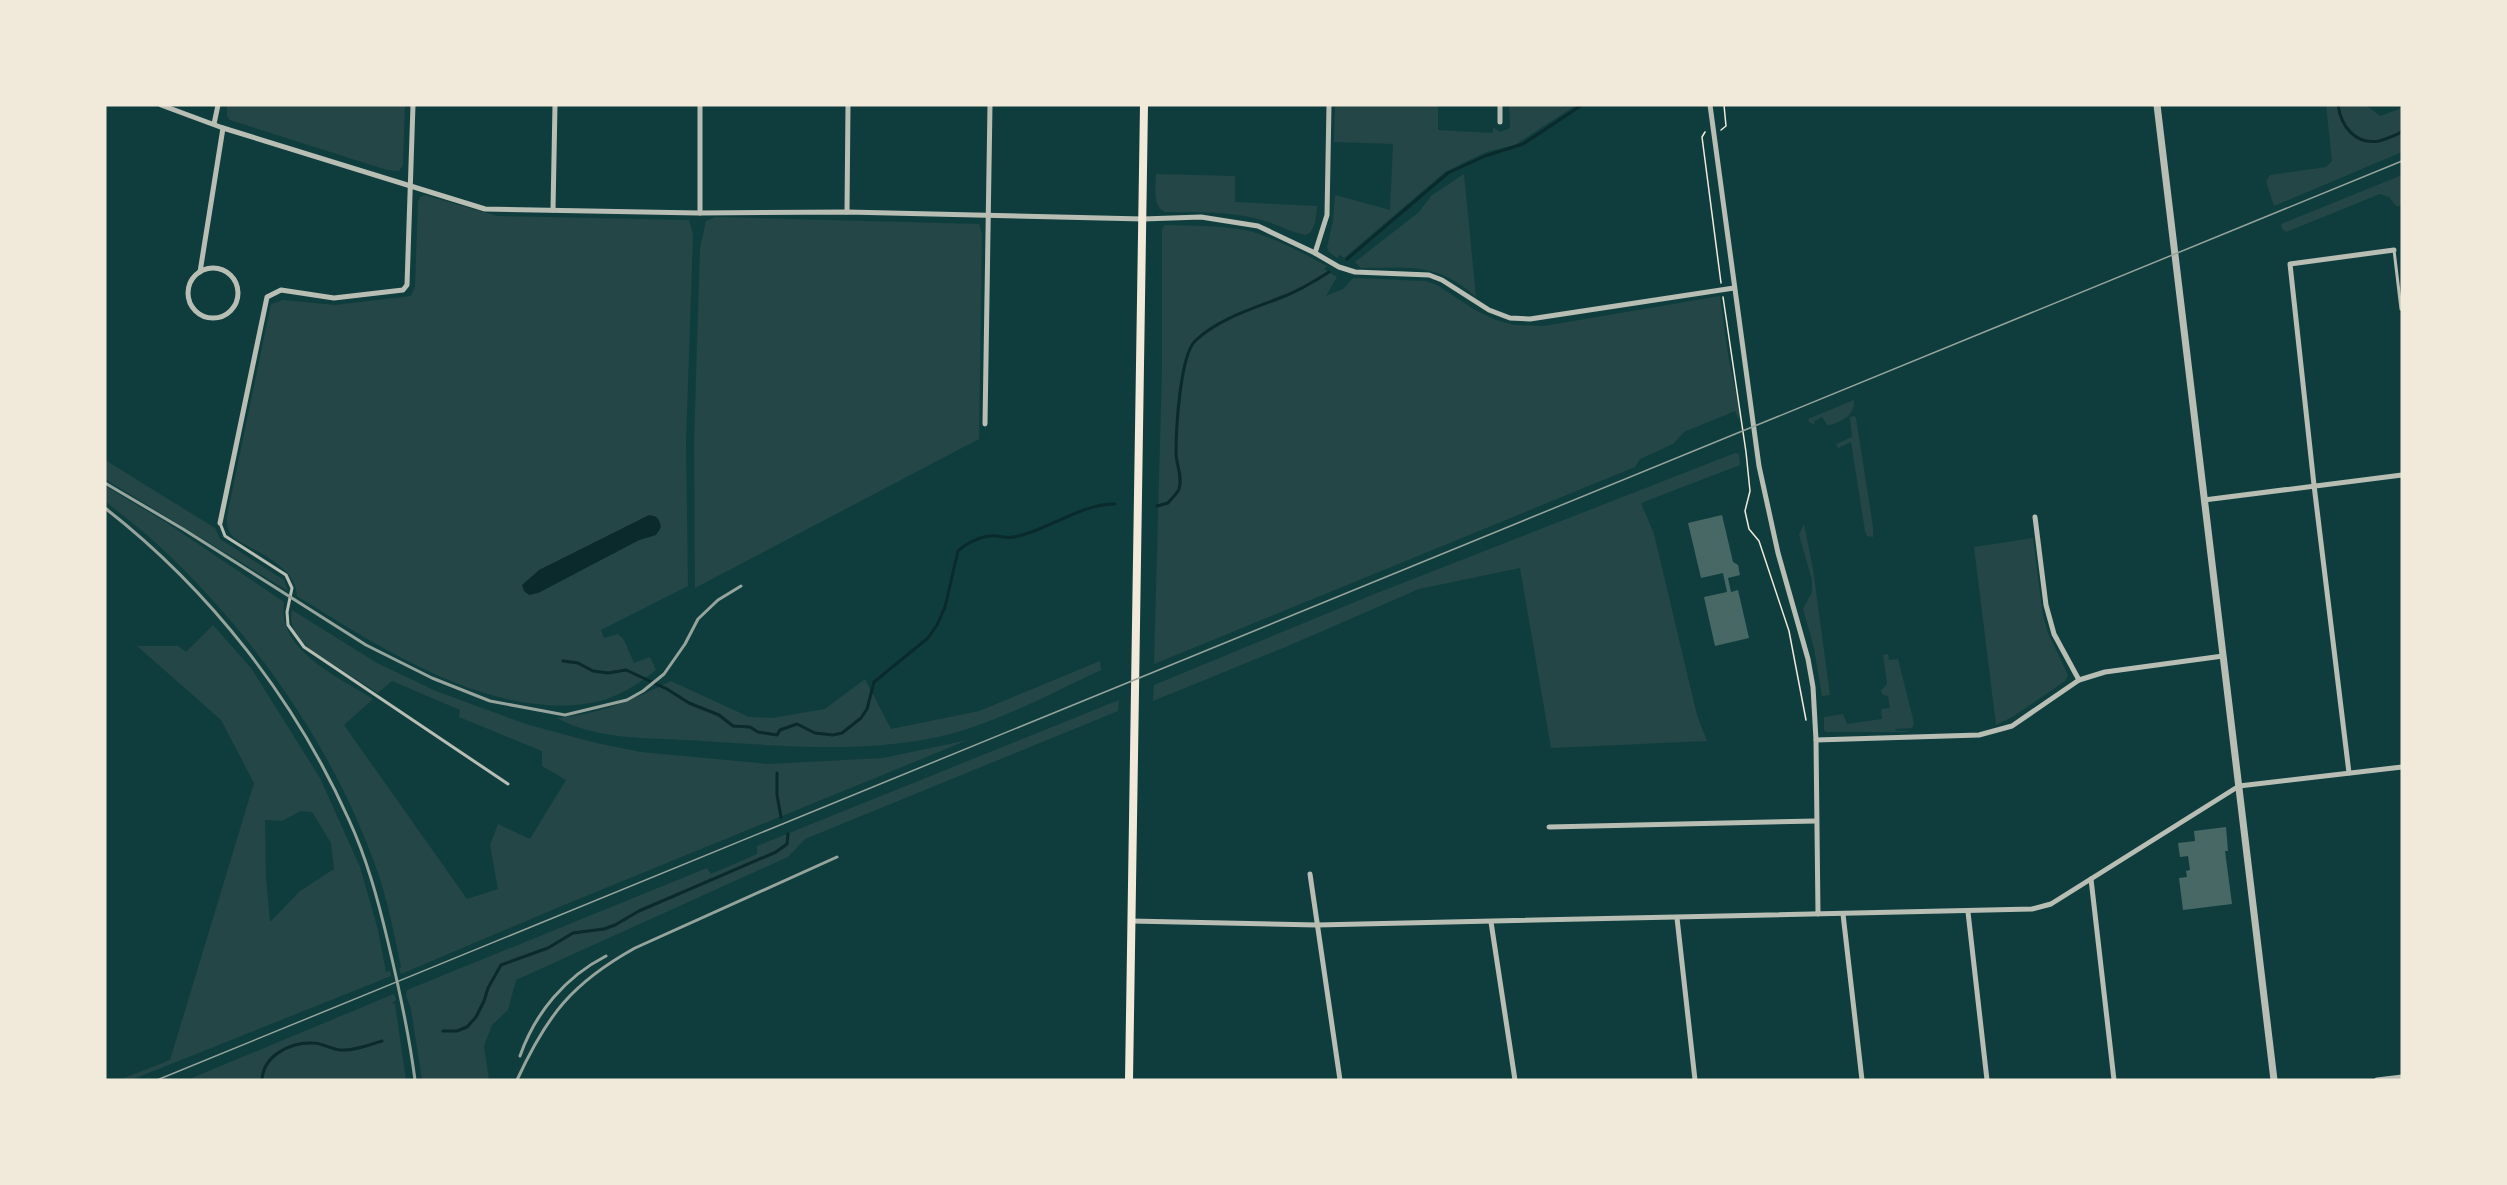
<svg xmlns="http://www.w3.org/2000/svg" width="2507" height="1185" font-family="Quicksand,sans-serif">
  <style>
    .green { fill: #244646; fill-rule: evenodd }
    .water { fill: #0a2a2b }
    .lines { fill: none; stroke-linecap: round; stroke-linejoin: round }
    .stream { stroke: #0a2a2b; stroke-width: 3 }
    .building { fill: #486865 }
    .path { stroke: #f1e9da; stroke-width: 1.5 }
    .service { stroke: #b8beb3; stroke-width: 3 }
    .minor { stroke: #b8beb3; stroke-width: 5 }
    .tertiary { stroke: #b8beb3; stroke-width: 7 }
    .primary { stroke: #f1e9da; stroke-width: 8 }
    .tram { stroke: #97a49c; stroke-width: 1.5 }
    .rail { stroke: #97a49c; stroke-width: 3 }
  </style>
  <rect width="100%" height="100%" fill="#0f3d3e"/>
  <g class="green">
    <polygon points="227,105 405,105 403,165 399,171 387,170 230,120 227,116"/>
    <polygon points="1335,105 1438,105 1438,130 1493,133 1493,127 1500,132 1510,128 1509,105 1576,105 1515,145 1486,152 1445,172 1344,258 1340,255 1337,258 1329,252 1327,247 1333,221 1335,195 1390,210 1393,144 1334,142"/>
    <polygon points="2326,105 2366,105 2380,116 2402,108 2402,152 2274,206 2266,181 2270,175 2326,167 2332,161"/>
    <path d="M1156 174 1235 176V202L1317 206C1316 217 1316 230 1306 235 1291 233 1279 225 1265 221 1233 211 1198 212 1165 212 1152 207 1156 186 1156 174Z"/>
    <path d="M1464 174 1476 297C1436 262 1411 268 1361 268L1355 262 1419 212 1431 196Z"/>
    <polygon points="2402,175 2402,206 2396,206 2389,197 2380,194 2286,232 2282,229 2281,224"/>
    <path d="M425 195 497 216 689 220 693 235 686 442 688 586 601 630 604 638 618 634 624 640 634 663 650 657 656 670C638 684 619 697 596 702 495 723 379 647 297 596 296 566 256 552 234 538 226 529 226 523 228 511L271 304 283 300 335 305 411 296 415 287 418 202 420 197ZM659 520 660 530 650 537 639 540 538 593 539 570Z"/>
    <polygon points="716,217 979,224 982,234 979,439 695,588 694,443 700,248 706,221"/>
    <path d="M1165 225C1191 226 1219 225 1245 230 1274 237 1300 252 1327 266L1324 269 1337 277 1326 296 1343 289 1353 278 1425 281 1437 285 1475 310 1496 320 1514 325 1544 326 1720 296 1728 355 1741 417 1738 418 1735 411 1684 432 1673 444 1640 459 1635 467 1154 664 1162 370V229Z"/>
    <path d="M1854 400C1855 417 1841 421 1828 426L1822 417 1814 421 1815 425 1809 422 1808 419Z"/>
    <polygon points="1854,416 1856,418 1873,527 1873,537 1867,536 1865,531 1851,442 1838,448 1836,444 1852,437 1850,417"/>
    <polygon points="1735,453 1739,454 1740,465 1641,503 1654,534 1697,715 1707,741 1551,748 1520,568 1419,589 1288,646 1153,701 1154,685 1367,597"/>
    <polygon points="105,460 215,528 220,539 284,580 288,591 105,479"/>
    <path d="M105 486 167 523 284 602C277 651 338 676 373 699L344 725 467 899 498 889 490 845 498 824 530 839 566 780 542 766V751L459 717 460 710 392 681 378 693 311 650C299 638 288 628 292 610L377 663 436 691 526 724 596 743 641 752 768 764 883 758 968 740 564 905 401 974 399 968 401 967C395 938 389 907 380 879 338 753 255 634 157 544 141 529 122 515 105 501Z"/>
    <polygon points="1804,524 1813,569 1830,695 1822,696 1814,648 1803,609 1812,592 1812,580 1799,535"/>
    <polygon points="2033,538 2043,616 2048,633 2068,675 2065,681 2014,716 1996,725 1974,547"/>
    <path d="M213 625 251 668 320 778 360 867 378 930 386 972 390 971 391 976 131 1080H119L170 1060 254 783 221 720 137 646H178L186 652ZM301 811 312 812 331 843 334 869 300 891 270 922 266 878 265 820 282 821Z"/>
    <polygon points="1888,654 1889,660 1898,659 1914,723 1912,728 1895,729 1896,731 1909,731 1906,732 1826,732 1824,730 1824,717 1843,714 1847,724 1882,719 1881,709 1890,708 1888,696 1883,695 1881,691 1887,684 1883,655"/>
    <path d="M1100 661 1101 670C1053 692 1005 719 954 733 867 756 775 745 687 740 645 738 595 739 557 718 601 714 632 700 671 681L749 717 772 718 825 709 865 679 891 729 979 711Z"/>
    <polygon points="1119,700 1118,711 805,839 788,857 516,980 508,1010 492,1025 484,1046 489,1080 422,1080 411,1009 406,995 407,990 707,868 711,874 757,854 757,846"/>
    <polygon points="394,994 396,1000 392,1003 395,1004 406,1080 187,1080"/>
  </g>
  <path class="water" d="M649 515C657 516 659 518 661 527L656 535 639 540 538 593 529 595 524 591 522 585 539 570Z"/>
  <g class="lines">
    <g class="stream">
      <path d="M2338 105C2341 126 2355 145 2379 141 2387 139 2395 135 2402 132"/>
      <polyline points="1347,259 1448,173 1485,156 1523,144 1582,105"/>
      <path d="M1157 506 1168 503C1171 499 1177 494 1179 489 1183 477 1176 464 1176 453 1176 430 1180 356 1195 341 1219 318 1255 308 1285 296 1300 290 1315 281 1329 272"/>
      <path d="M563 661 578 663 593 671 608 673 626 670 667 689 689 703 719 715 733 726 750 727 758 732 777 735 780 730 797 724 815 733 833 735 842 733 861 718 867 709 874 682 928 638 937 625 945 607 958 551C965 544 981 536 991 536 999 535 1006 539 1014 537 1047 531 1082 503 1115 504"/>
      <polyline points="777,773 777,795 781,817"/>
      <polyline points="443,1031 457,1031 467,1027 476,1017 484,1001 488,988 501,965 548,948 573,933 604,929 615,925 639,911 776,852 787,844 788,834"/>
      <path d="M262 1080C263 1056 290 1042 313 1043 322 1043 331 1049 340 1050 354 1051 369 1045 382 1041"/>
    </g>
  </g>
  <g class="building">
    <polygon points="1722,515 1733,562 1738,565 1740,575 1728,578 1731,592 1738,590 1749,638 1715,646 1704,597 1727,592 1723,573 1701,578 1688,523"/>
    <polygon points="2226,827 2228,851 2225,851 2232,904 2183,910 2179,878 2187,877 2186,871 2190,870 2188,856 2180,857 2178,843 2195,841 2194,831"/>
  </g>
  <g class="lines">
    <g class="path">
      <polyline points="1721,130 1726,126 1724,105"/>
      <polyline points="1705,132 1702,137 1721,283"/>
      <polyline points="1723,297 1746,452 1750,491 1745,511 1749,529 1759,541 1789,631 1806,720"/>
    </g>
    <g class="service">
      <polyline points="2394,250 2401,309"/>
      <polyline points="220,523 225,536 286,575 292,588 287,612 288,625 304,647 508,784"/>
    </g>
    <g class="minor">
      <polyline points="161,105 223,128 485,209 698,213 847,212 1143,219 1201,217 1258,226 1315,253 1339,267 1355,272 1429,275 1442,280 1489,310 1510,318 1530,319 1734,288"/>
      <polyline points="1710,105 1759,466 1778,553 1808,659 1813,687 1816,740 1818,914"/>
      <polyline points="1500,122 1500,105"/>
      <polyline points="214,124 218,105"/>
      <polyline points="553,210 555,105"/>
      <polyline points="847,212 848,105"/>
      <polyline points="700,213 700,105"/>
      <polyline points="1315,253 1327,215 1329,105"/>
      <circle cx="213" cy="293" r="25"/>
      <polyline points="200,272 223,128"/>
      <polyline points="985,424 990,105"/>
      <polyline points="2204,500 2402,475"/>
      <polyline points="2035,517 2046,605 2054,634 2079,680"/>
      <polyline points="220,523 267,297 281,290 334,298 403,290 407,285 413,105"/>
      <polyline points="1816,740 1979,735 2012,726 2079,680 2105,672 2223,656"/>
      <polyline points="2349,773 2314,485 2290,264 2394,250"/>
      <polyline points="1549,827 1816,821"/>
      <polyline points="1310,874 1340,1080"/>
      <polyline points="2091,879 2114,1080"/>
      <polyline points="1968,912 1987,1080"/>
      <polyline points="1843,914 1862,1080"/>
      <polyline points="1677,918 1695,1080"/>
      <polyline points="1131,921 1317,925 2032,909 2051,904 2239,786 2402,767"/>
      <polyline points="1491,922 1515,1080"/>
      <polyline points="2377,1080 2402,1077"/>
    </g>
    <polyline class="tertiary" points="2157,105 2274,1080"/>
    <polyline class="primary" points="1129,1080 1144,105"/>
    <polyline class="tram" points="157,1080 2402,161"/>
    <g class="rail">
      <polyline points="105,483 183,529 366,645 432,678 490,701 565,715 627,700 643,691 664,674 685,644 698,619 718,600 741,586"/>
      <path d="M105 508C210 590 295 699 349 820 367 859 378 900 388 942 399 988 409 1033 415 1080"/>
      <path d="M520 1056C535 1013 565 977 606 956"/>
      <path d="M517 1080C547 1015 572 983 635 948L837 857"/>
    </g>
  </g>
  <rect width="2507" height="1185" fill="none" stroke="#f1e9da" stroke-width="213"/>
</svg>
